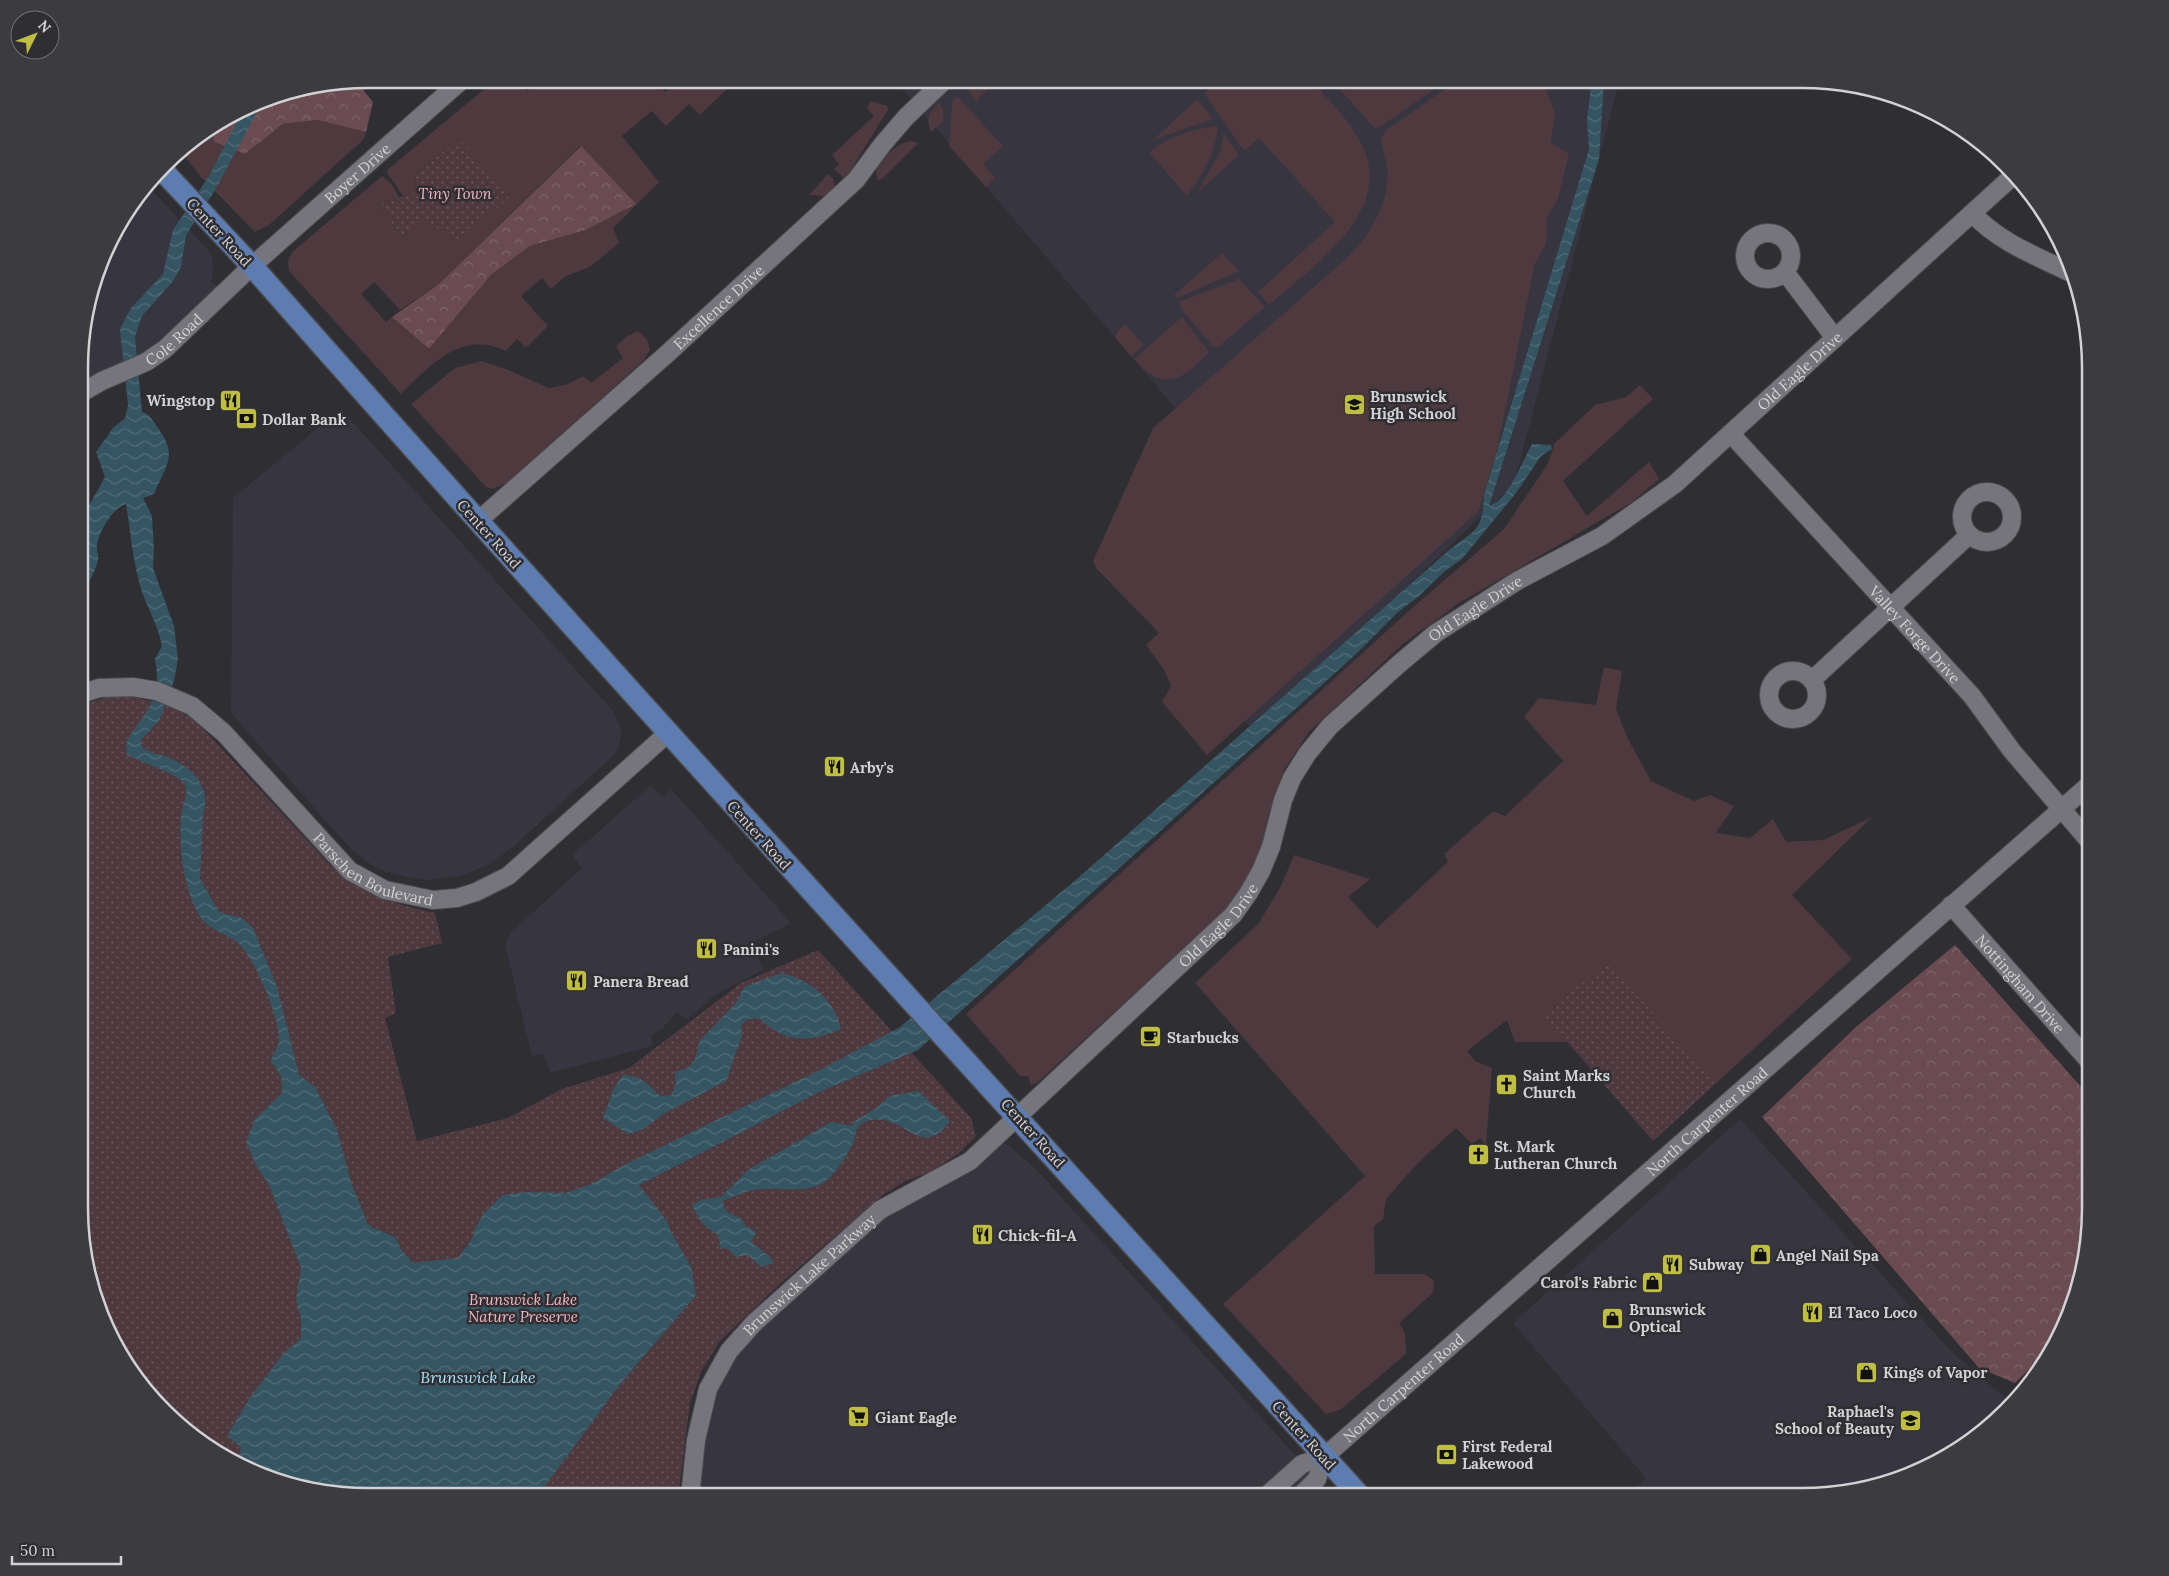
<svg xmlns="http://www.w3.org/2000/svg" width="2169" height="1576" font-family="Lora,serif">
  <style>
    .built { fill: #373540 }
    .grass { fill: #4d393e; fill-rule: evenodd }
    .forest { fill: url(#forest-crowns) }
    .park { fill: url(#park-dots) }
    .water { fill: url(#water-waves) }
    .lines { fill: none; stroke-linecap: round; stroke-linejoin: round }
    .minor-casing { stroke: #4b4b4f; stroke-width: 20 }
    .major-casing { stroke: #4b4b4f; stroke-width: 24 }
    .minor { stroke: #76757b; stroke-width: 18 }
    .major { stroke: #5d7cb0; stroke-width: 21 }
    .labels { text-anchor: middle; dominant-baseline: central; stroke-width: 5; stroke-linejoin: round; paint-order: stroke }
    .street-label { font-size: 15px; fill: #d2d2d5; stroke: #2f2e33 }
    .park-label { font-size: 15px; font-style: italic; fill: #f4b6c3; stroke: #2f2e33 }
    .poi-label { font-size: 15px; font-weight: bold; fill: #d2d2d5; stroke: #2f2e33; text-anchor: start }
    .water-label { font-size: 16px; font-style: italic; fill: #a4e4fe; stroke: #2f2e33 }
    .rim { fill: none; stroke: #d2d2d5; stroke-width: 2.5 }
  </style>
  <defs>
    <pattern id="forest-crowns" width="20" height="18" patternUnits="userSpaceOnUse" patternTransform="scale(1.25)"><rect width="20" height="18" fill="#6a4b52"/><path d="M2 6a3 3 0 1 1 6 0M12 15a3 3 0 1 1 6 0" fill="none" stroke="#7e646a"/></pattern>
    <pattern id="park-dots" width="8" height="8" patternUnits="userSpaceOnUse" patternTransform="scale(1.25)"><rect width="8" height="8" fill="#4d393e"/><path d="M2 2h.1M6 6h.1" fill="none" stroke="#665559" stroke-width="1.8" stroke-linecap="round"/></pattern>
    <pattern id="water-waves" width="16" height="10" patternUnits="userSpaceOnUse" patternTransform="scale(1.25)"><rect width="16" height="10" fill="#355562"/><path d="M0 5q4-4 8 0t8 0" fill="none" stroke="#516d78"/></pattern>
  </defs>
  <rect width="100%" height="100%" fill="#2f2e33"/>
  <g class="built">
    <polygon points="907,79 1620,79 1514,484 1256,733 1096,568 1177,410 900,86"/>
    <polygon points="149,187 207,249 212,257 213,270 211,283 227,289 165,349 81,393 81,330 109,240"/>
    <polygon points="341,409 613,711 622,731 618,748 614,755 515,845 490,864 460,876 426,880 407,877 381,870 366,861 353,851 333,829 231,713 233,498"/>
    <polygon points="651,785 663,797 671,789 791,923 751,943 764,970 716,994 688,1019 676,1013 663,1028 651,1036 653,1046 550,1073 544,1054 532,1056 505,945 511,932 582,868 572,855"/>
    <polygon points="1740,1119 1952,1352 2012,1404 1992,1426 1929,1467 1876,1487 1802,1497 1625,1497 1646,1478 1513,1323"/>
    <polygon points="997,1136 1033,1166 1333,1497 690,1497 708,1389 754,1323 880,1210"/>
  </g>
  <g class="grass">
    <path d="M496 79H512L527 91 541 79H613L625 84 626 79H653L665 92 679 79H716L726 90 700 115 689 104 666 126 652 111 622 136 659 182 613 228 619 243 590 267 566 276 551 289 542 278 521 296 548 326 526 348 517 339 506 351C461 330 431 365 401 394L289 271 288 261 292 252 382 176 391 183 399 197 378 204 403 238 424 218 458 243 459 138 416 174 415 192 403 196 386 171ZM580 146 635 204 586 230 530 246 491 275 429 349 392 317 386 322 361 294 374 282 400 310 440 283Z"/>
    <polygon points="973,79 998,79 976,101 965,87"/>
    <path d="M1219 79H1310C1329 100 1350 120 1362 145 1396 211 1311 268 1269 305L1258 292 1335 222 1259 138 1244 151 1204 93Z"/>
    <polygon points="1331,79 1449,79 1380,127 1374,128"/>
    <path d="M1460 79H1545V86L1555 113 1551 143 1569 154 1558 199 1547 217 1546 244 1535 263 1496 455 1478 512 1207 755 1162 702 1171 686 1164 670 1146 645 1159 633 1096 568 1093 561 1153 428 1347 258C1369 235 1390 204 1387 169 1386 159 1382 149 1381 139L1386 130Z"/>
    <polygon points="957,96 1003,146 983,164 995,178 986,187 949,146 952,102"/>
    <polygon points="1197,99 1213,119 1153,140"/>
    <polygon points="871,101 887,106 888,110 845,179 834,169 839,164 832,155 874,116 867,108"/>
    <path d="M939 102 943 109V121L931 132C925 120 929 111 939 102Z"/>
    <polygon points="317,120 366,132 364,139 268,226 255,232 201,177 179,149 211,129 214,142 245,154 283,124"/>
    <path d="M1218 126C1216 152 1202 175 1187 196L1149 152C1169 136 1193 129 1218 126Z"/>
    <polygon points="1224,133 1239,155 1197,193 1220,152"/>
    <path d="M911 141 918 143 882 179 877 180 876 170C885 157 895 143 911 141Z"/>
    <polygon points="828,174 833,179 835,188 827,196 809,195"/>
    <polygon points="1222,253 1239,271 1177,298 1174,295"/>
    <polygon points="1239,279 1265,307 1217,348 1212,346 1182,310 1179,302"/>
    <path d="M1182 317 1209 352C1183 380 1163 394 1134 359Z"/>
    <polygon points="1125,324 1144,345 1131,356 1115,338 1117,332"/>
    <polygon points="638,331 647,339 650,350 643,361 508,482 493,489 486,487 411,404 455,368 481,361 506,369 549,388 568,384 583,376 591,383 623,358 616,347 627,336"/>
    <polygon points="1640,385 1653,399 1563,481 1587,516 1649,462 1659,479 1632,502 1459,603 1404,643 1309,732 1284,770 1268,817 1262,851 1244,885 1225,910 1037,1083 1031,1085 1028,1076 1020,1076 966,1014 1412,608 1504,529 1547,465 1555,443 1595,405 1626,397"/>
    <polygon points="1604,667 1622,671 1616,709 1628,739 1651,781 1694,801 1710,795 1734,806 1716,833 1750,838 1773,819 1786,842 1823,840 1872,817 1792,895 1852,959 1653,1141 1575,1042 1515,1042 1507,1020 1467,1051 1475,1061 1492,1068 1486,1145 1480,1138 1472,1144 1456,1128 1416,1165 1386,1199 1383,1219 1374,1226 1375,1274 1424,1274 1434,1280 1433,1293 1399,1323 1405,1333 1406,1354 1340,1410 1326,1414 1223,1304 1365,1176 1195,983 1258,924 1280,888 1294,855 1370,879 1348,897 1377,928 1448,862 1444,854 1493,811 1505,816 1563,761 1524,717 1539,698 1596,705"/>
  </g>
  <g class="forest">
    <polygon points="356,81 373,102 366,132 317,120 283,124 245,154 214,142 211,129 257,101"/>
    <polygon points="581,146 636,204 586,230 530,246 491,275 429,349 392,317 440,283"/>
    <polygon points="1955,945 2090,1097 2090,1227 2075,1301 2049,1350 2015,1383 1979,1368 1762,1117 1856,1027"/>
  </g>
  <g class="park">
    <polygon points="459,138 509,197 458,243 424,219 403,238 378,204 415,192 416,174"/>
    <path d="M128 696 169 705 196 721 332 867C368 896 391 903 435 913L442 943 388 957 396 1013 385 1018 417 1141 508 1118 562 1089 629 1068 741 983 818 950 971 1118 976 1136 958 1154 928 1173 905 1181 883 1195 782 1282 719 1342 701 1372 690 1403 678 1497H349L275 1482 192 1437 117 1353 81 1246V706L103 698Z"/>
    <polygon points="1608,961 1715,1084 1653,1141 1544,1015"/>
  </g>
  <g class="water">
    <path d="M1592 79H1604L1599 159 1489 506C1508 501 1522 462 1532 444L1551 445 1552 449 1541 456 1516 493 1462 559 1445 571 1419 596 1397 613 1356 654 918 1050 817 1093 639 1185 667 1221 671 1232 691 1267 696 1295 620 1384 537 1497H349L275 1482 238 1462 241 1447 227 1436 249 1399 283 1354 301 1338V1319L296 1300 301 1268 270 1187 255 1163 246 1142 255 1119 282 1093 281 1076 271 1061C273 1053 278 1049 279 1040 280 1019 256 962 241 946 229 933 209 932 199 915 183 887 179 848 181 816 182 804 190 794 184 783 179 775 139 761 127 755L126 743C145 709 163 703 155 659L162 646C158 626 150 613 143 595 133 566 131 534 126 504 112 508 100 531 97 544 96 549 99 555 98 560 96 570 89 584 81 590V507H88L105 477 96 452 113 428 125 418 128 405 120 329 131 308 163 274 173 230 209 176 244 109 264 99 214 192 186 235 181 267 173 281 142 316 137 330 135 337 142 412C150 414 153 421 158 428 179 457 165 466 154 494L143 498 152 516 154 550 153 568 174 626 178 659 174 681 159 721 141 740 142 747C151 754 157 753 167 757 190 765 213 788 203 813L200 879 219 912 242 918 253 928 277 987 299 1075 315 1087 337 1130 351 1182 367 1223 373 1228 395 1237 402 1251 413 1263 458 1258 472 1239 474 1231 483 1214 503 1195 526 1192 565 1193 592 1184 624 1165 824 1068 900 1027 1078 878 1448 551C1475 530 1483 531 1484 495L1589 149 1587 120Z"/>
    <path d="M781 973C810 979 834 999 841 1029 809 1043 786 1044 759 1018L747 1019 741 1026 742 1035 726 1081 665 1113 643 1129 628 1134 603 1118 614 1088 623 1075C642 1076 648 1083 660 1096L672 1095 676 1083 675 1072 688 1068 694 1062 700 1040 736 1003 744 987Z"/>
    <path d="M918 1091 950 1121C919 1163 906 1110 867 1121 865 1122 859 1125 858 1127 855 1132 855 1140 852 1145 847 1156 836 1172 828 1179 808 1197 777 1185 754 1190 743 1192 732 1197 722 1201L727 1212 742 1219 743 1224 756 1232 751 1242 770 1257 773 1263 761 1267 748 1255 736 1257 727 1248 720 1249 719 1236C704 1225 700 1223 692 1205L701 1200 721 1197 748 1170 831 1122 852 1126 855 1121 878 1107 890 1096Z"/>
  </g>
  <g class="lines">
    <defs>
      <g id="minor">
        <path d="M1972 213C1999 242 2034 255 2069 272"/>
        <circle cx="1768" cy="256" r="23"/>
        <polyline points="1785,272 1835,338"/>
        <path id="s1" d="M81 393 102 381 146 362 165 349 252 266 463 79"/>
        <path id="s2" d="M1731 434 1972 696 2012 751 2090 842"/>
        <circle cx="1987" cy="517" r="25"/>
        <path id="s3" d="M478 521 668 353 856 180 882 145 906 117 946 79"/>
        <circle cx="1793" cy="695" r="24"/>
        <polyline points="1812,680 1969,535"/>
        <path id="s4" d="M81 694 99 688 133 687 157 691 192 706 224 733 350 871 385 890 433 900 457 898 476 892 508 876 668 733"/>
        <path id="s5" d="M1951 905 2090 1062"/>
        <path id="s6" d="M690 1497 696 1440 708 1389 729 1351 754 1323 880 1210 970 1161 1233 915 1248 894 1261 871 1271 847 1283 800 1292 778 1307 754 1330 726 1399 664 1436 633 1517 581 1602 536 1675 484 2015 174"/>
        <path id="s7" d="M1265 1497 1302 1464 1324 1457 2090 784"/>
        <polyline points="1299,1497 1317,1479 1324,1457"/>
      </g>
      <path id="major" d="M162 170 252 266C617 681 991 1087 1361 1497"/>
    </defs>
    <use href="#minor" class="minor-casing"/>
    <use href="#major" class="major-casing"/>
    <use href="#minor" class="minor"/>
    <use href="#major" class="major"/>
  </g>
  <defs>
    <symbol id="restaurant-square" viewBox="-11 -11 22 22"><rect x="-9" y="-9" width="18" height="18" rx="4" fill="#bfbe42" stroke="#2f2e33"/><path d="M-5-6h1v4h1v-4h1v4h1v-4h1v5L-1.5 .5V6h-2V.5L-5-1ZM5-6V6H3V1.5H1.5Q1.5-4 5-6Z" fill="#111"/></symbol>
    <symbol id="school-square" viewBox="-11 -11 22 22"><rect x="-9" y="-9" width="18" height="18" rx="4" fill="#bfbe42" stroke="#2f2e33"/><path d="M0-5L7-2L0 1L-7-2ZM-4 1L0 2.5L4 1V4Q0 6-4 4Z" fill="#111"/></symbol>
    <symbol id="bank-square" viewBox="-11 -11 22 22"><rect x="-9" y="-9" width="18" height="18" rx="4" fill="#bfbe42" stroke="#2f2e33"/><path d="M-6-4H6V4H-6ZM0-2.3a2.3 2.3 0 1 0 0 4.6a2.3 2.3 0 1 0 0-4.6Z" fill="#111"/></symbol>
    <symbol id="cafe-square" viewBox="-11 -11 22 22"><rect x="-9" y="-9" width="18" height="18" rx="4" fill="#bfbe42" stroke="#2f2e33"/><path d="M-5.5-4.5H6V0H3Q3 3.5 0 3.5H-2.5Q-5.5 3.5-5.5 0ZM3-3.2v2h1.7v-2ZM-6 4.5H4V6H-6Z" fill="#111"/></symbol>
    <symbol id="church-square" viewBox="-11 -11 22 22"><rect x="-9" y="-9" width="18" height="18" rx="4" fill="#bfbe42" stroke="#2f2e33"/><path d="M-1.2-6h2.4v3.5h3.3v2.4h-3.3V6h-2.4V-.1h-3.3v-2.4h3.3Z" fill="#111"/></symbol>
    <symbol id="shop-square" viewBox="-11 -11 22 22"><rect x="-9" y="-9" width="18" height="18" rx="4" fill="#bfbe42" stroke="#2f2e33"/><path d="M-5-2.5h2.3a2.7 3.5 0 0 1 5.4 0H5L5.5 6h-11ZM-1.5-2.5h3a1.5 2.3 0 0 0-3 0Z" fill="#111"/></symbol>
    <symbol id="supermarket-square" viewBox="-11 -11 22 22"><rect x="-9" y="-9" width="18" height="18" rx="4" fill="#bfbe42" stroke="#2f2e33"/><path d="M-6-5.5h2.5l.6 2H6L4.5 2H-2.5L-4.4-4H-6ZM-1.5 3.2a1.3 1.3 0 1 0 .1 0ZM3 3.2a1.3 1.3 0 1 0 .1 0Z" fill="#111"/></symbol>
  </defs>
  <g fill-rule="evenodd">
    <use href="#restaurant-square" x="218" y="388" width="25" height="25"/>
    <use href="#school-square" x="1342" y="392" width="25" height="25"/>
    <use href="#bank-square" x="234" y="406" width="25" height="25"/>
    <use href="#restaurant-square" x="822" y="754" width="25" height="25"/>
    <use href="#restaurant-square" x="694" y="936" width="25" height="25"/>
    <use href="#restaurant-square" x="564" y="968" width="25" height="25"/>
    <use href="#cafe-square" x="1138" y="1024" width="25" height="25"/>
    <use href="#church-square" x="1494" y="1072" width="25" height="25"/>
    <use href="#church-square" x="1466" y="1142" width="25" height="25"/>
    <use href="#restaurant-square" x="970" y="1222" width="25" height="25"/>
    <use href="#shop-square" x="1748" y="1242" width="25" height="25"/>
    <use href="#restaurant-square" x="1660" y="1252" width="25" height="25"/>
    <use href="#shop-square" x="1640" y="1270" width="25" height="25"/>
    <use href="#restaurant-square" x="1800" y="1300" width="25" height="25"/>
    <use href="#shop-square" x="1600" y="1306" width="25" height="25"/>
    <use href="#shop-square" x="1854" y="1360" width="25" height="25"/>
    <use href="#supermarket-square" x="846" y="1404" width="25" height="25"/>
    <use href="#school-square" x="1898" y="1408" width="25" height="25"/>
    <use href="#bank-square" x="1434" y="1442" width="25" height="25"/>
  </g>
  <g class="labels">
    <g class="street-label">
      <text stroke="none"><textPath href="#s1" startOffset="356">Boyer Drive</textPath></text>
      <text transform="translate(219 232) rotate(47)">Center Road</text>
      <text stroke="none"><textPath href="#s3" startOffset="322">Excellence Drive</textPath></text>
      <text stroke="none"><textPath href="#s1" startOffset="108">Cole Road</textPath></text>
      <text stroke="none"><textPath href="#s6" startOffset="1629">Old Eagle Drive</textPath></text>
      <text transform="translate(489 534) rotate(48)">Center Road</text>
      <text stroke="none"><textPath href="#s6" startOffset="1225">Old Eagle Drive</textPath></text>
      <text stroke="none"><textPath href="#s2" startOffset="272">Valley Forge Drive</textPath></text>
      <text transform="translate(759 835) rotate(48)">Center Road</text>
      <text stroke="none"><textPath href="#s4" startOffset="364">Parschen Boulevard</textPath></text>
      <text stroke="none"><textPath href="#s6" startOffset="805">Old Eagle Drive</textPath></text>
      <text stroke="none"><textPath href="#s5" startOffset="105">Nottingham Drive</textPath></text>
      <text stroke="none"><textPath href="#s7" startOffset="582">North Carpenter Road</textPath></text>
      <text transform="translate(1033 1133) rotate(48)">Center Road</text>
      <text stroke="none"><textPath href="#s6" startOffset="264">Brunswick Lake Parkway</textPath></text>
      <text stroke="none"><textPath href="#s7" startOffset="178">North Carpenter Road</textPath></text>
      <text transform="translate(1304 1435) rotate(48)">Center Road</text>
    </g>
    <g class="park-label">
      <text x="455" y="193">Tiny Town</text>
      <text x="523" y="1299">Brunswick Lake<tspan x="523" dy="17">Nature Preserve</tspan></text>
    </g>
    <g class="poi-label">
      <text x="1370" y="396">Brunswick<tspan x="1370" dy="17">High School</tspan></text>
      <text x="215" y="400" text-anchor="end">Wingstop</text>
      <text x="262" y="419">Dollar Bank</text>
      <text x="850" y="767">Arby's</text>
      <text x="723" y="949">Panini's</text>
      <text x="593" y="981">Panera Bread</text>
      <text x="1167" y="1037">Starbucks</text>
      <text x="1523" y="1075">Saint Marks<tspan x="1523" dy="17">Church</tspan></text>
      <text x="1494" y="1146">St. Mark<tspan x="1494" dy="17">Lutheran Church</tspan></text>
      <text x="998" y="1235">Chick-fil-A</text>
      <text x="1776" y="1255">Angel Nail Spa</text>
      <text x="1689" y="1264">Subway</text>
      <text x="1637" y="1282" text-anchor="end">Carol's Fabric</text>
      <text x="1629" y="1309">Brunswick<tspan x="1629" dy="17">Optical</tspan></text>
      <text x="1828" y="1312">El Taco Loco</text>
      <text x="1883" y="1372">Kings of Vapor</text>
      <text x="1894" y="1411" text-anchor="end">Raphael's<tspan x="1894" dy="17">School of Beauty</tspan></text>
      <text x="875" y="1417">Giant Eagle</text>
      <text x="1462" y="1446">First Federal<tspan x="1462" dy="17">Lakewood</tspan></text>
    </g>
    <g class="water-label">
      <text x="478" y="1377">Brunswick Lake</text>
    </g>
  </g>
  <path d="M0 0H2169V1576H0ZM368 88H1802A280 280 0 0 1 2082 368V1208A280 280 0 0 1 1802 1488H368A280 280 0 0 1 88 1208V368A280 280 0 0 1 368 88Z" fill="#3c3b40" fill-rule="evenodd"/>
  <path class="rim" d="M368 88H1802A280 280 0 0 1 2082 368V1208A280 280 0 0 1 1802 1488H368A280 280 0 0 1 88 1208V368A280 280 0 0 1 368 88Z"/>
  <g transform="translate(35 35) rotate(48)"><circle r="24" fill="#2f2e33" stroke="#707074"/>
  <path d="M0-4L9 19L0 12L-9 19Z" fill="#bfbe42"/>
  <text y="-8" font-size="14" font-weight="bold" text-anchor="middle" fill="#d2d2d5">N</text>
  </g>
  <path d="M12 1556v8h109v-8" fill="none" stroke="#d2d2d5" stroke-width="2.5"/>
  <text x="20" y="1556" font-size="15" fill="#d2d2d5" stroke="#2f2e33" stroke-width="4" paint-order="stroke">50 m</text>
</svg>
